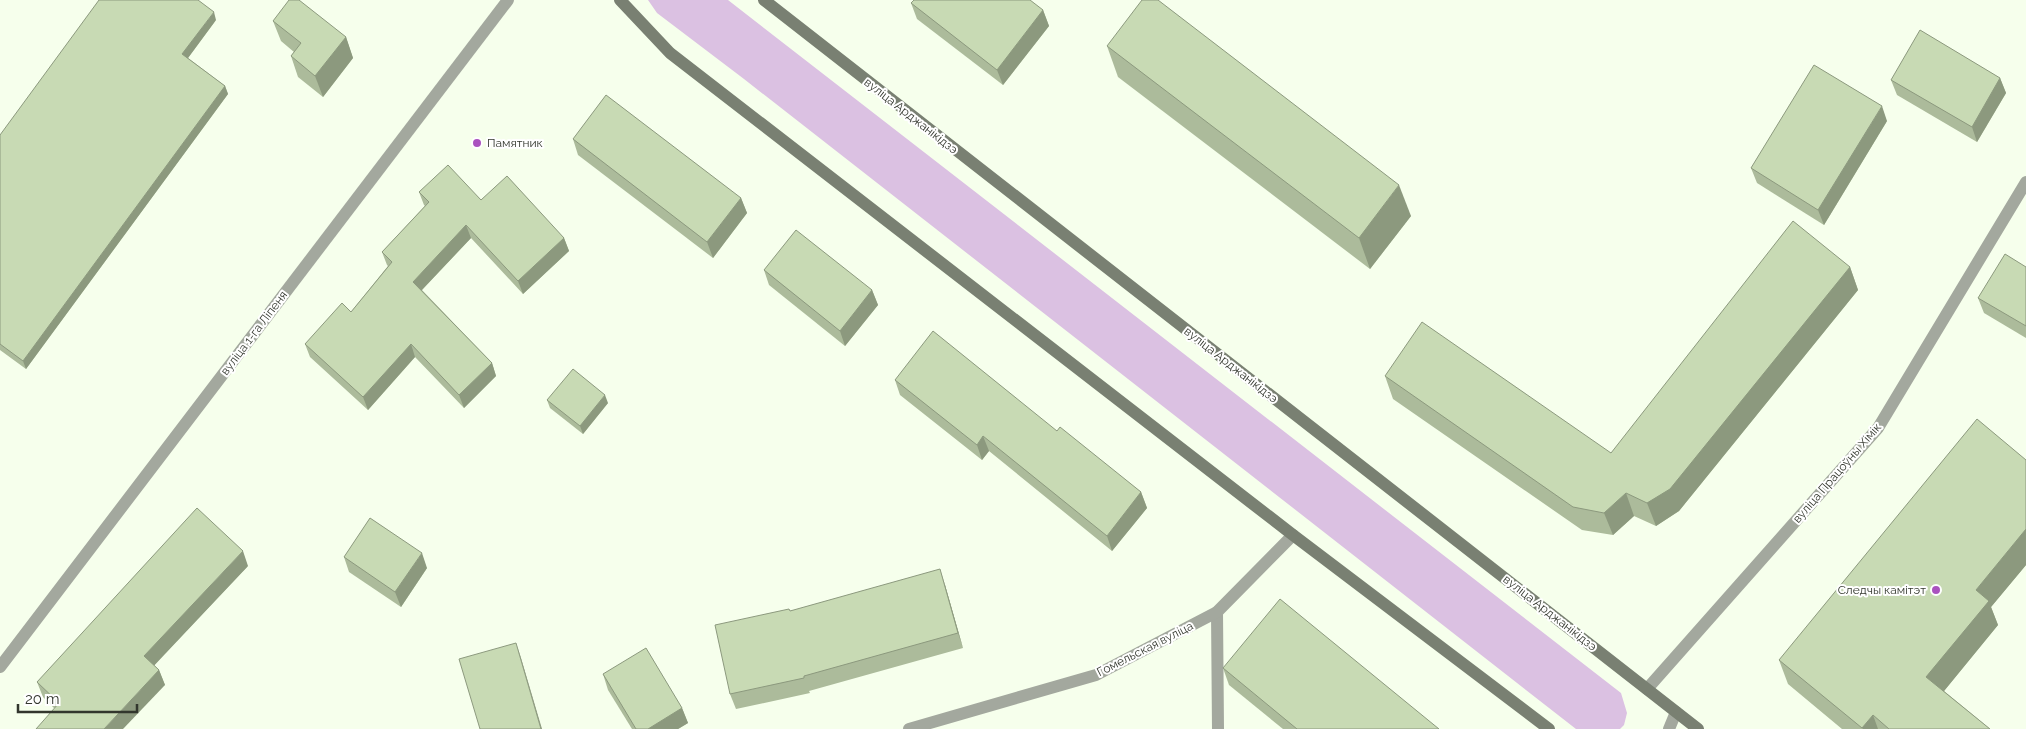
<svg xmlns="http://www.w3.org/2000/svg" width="2026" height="729" font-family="Raleway,sans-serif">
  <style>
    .green { fill: #dbc1e2 }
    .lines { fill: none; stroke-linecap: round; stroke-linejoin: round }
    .service { stroke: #a3a89e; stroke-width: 12 }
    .minor { stroke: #a3a89e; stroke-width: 12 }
    .secondary { stroke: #798072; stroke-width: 12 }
    .wall { fill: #acbb9b }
    .shaded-wall { fill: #8c997e }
    .building { fill: #c8dab4; stroke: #8c997e }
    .poi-dot { fill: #aa52bf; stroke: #fff; stroke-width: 2 }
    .labels { text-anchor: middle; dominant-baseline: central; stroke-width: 4; stroke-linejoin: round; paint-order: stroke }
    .street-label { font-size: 12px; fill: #32362d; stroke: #fff }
    .poi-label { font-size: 12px; fill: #32362d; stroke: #fff; text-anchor: start }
  </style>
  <rect width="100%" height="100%" fill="#f6ffec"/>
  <polygon class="green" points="648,0 728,0 1621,693 1627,713 1624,725 1620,729 1576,729 744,79 657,13"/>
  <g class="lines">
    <polyline class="service" points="1217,612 1218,729"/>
    <g class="minor">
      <polyline points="0,667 508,0"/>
      <polyline points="1647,689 1878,428 2026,182"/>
      <polyline points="909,729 1096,675 1217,612 1293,535"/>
      <polyline points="1669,729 1676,712"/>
    </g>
    <g class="secondary">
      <polyline points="620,0 670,53 1293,535 1549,729"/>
      <polyline points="764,0 1698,729"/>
    </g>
  </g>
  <g class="wall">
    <polygon points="911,3 1043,10 1049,26 1003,85 917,19"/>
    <polygon points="216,20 188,58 225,86 228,94 26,369 0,350 0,135"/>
    <polygon points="273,21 346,37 353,58 323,97 298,77 291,56 294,52 281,41"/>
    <polygon points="1107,46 1411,216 1370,269 1118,77"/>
    <polygon points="2000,78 2006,93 1977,142 1897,95 1891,80"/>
    <polygon points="1887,121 1824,225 1757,183 1751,168"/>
    <polygon points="573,139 741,198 747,213 713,258 578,155"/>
    <polygon points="419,192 481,200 564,238 569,251 523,294 471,238 422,290 492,363 496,376 464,408 415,357 368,410 310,357 305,344 351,312 388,266 387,265 382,252 425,206 424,205"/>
    <polygon points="1850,267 1858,290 1679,511 1656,526 1634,516 1613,535 1582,530 1393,399 1385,376 1611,453"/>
    <polygon points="2026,267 2026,338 1984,313 1978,298"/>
    <polygon points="764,270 872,290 878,305 845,346 769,285"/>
    <polygon points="895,380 1057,431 1141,492 1147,508 1112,551 989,451 982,460 900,395"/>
    <polygon points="547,400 608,403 583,434 550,408"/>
    <polygon points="2026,460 2026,565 1991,607 1998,625 1944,691 1990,729 1842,729 1788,684 1779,660"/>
    <polygon points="344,557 427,568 401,607 349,572"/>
    <polygon points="248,566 154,665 159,670 165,685 54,708 43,697 37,682"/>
    <polygon points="945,585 963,648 809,691 810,693 736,709 730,694 790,611"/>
    <polygon points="1223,668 1439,729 1283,729 1229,685"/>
    <polygon points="603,674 682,708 688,723 678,729 632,729 608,690"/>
  </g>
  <g class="shaded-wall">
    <polygon points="1043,10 1049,26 1003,85 997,70"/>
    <polygon points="214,12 216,20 185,62 182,54"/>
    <polygon points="346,37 353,58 323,97 315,76"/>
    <polygon points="2000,78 2006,93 1977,142 1972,127"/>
    <polygon points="225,86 228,94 26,369 23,361"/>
    <polygon points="1882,106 1887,121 1824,225 1818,210"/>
    <polygon points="1399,185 1411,216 1370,269 1359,238"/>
    <polygon points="741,198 747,213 713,258 707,242"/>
    <polygon points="466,225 471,238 418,294 413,282"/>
    <polygon points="564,238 569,251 523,294 518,281"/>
    <polygon points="1850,267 1858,290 1679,511 1656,526 1647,503"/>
    <polygon points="872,290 878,305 845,346 840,331"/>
    <polygon points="411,344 415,357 368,410 363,397"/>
    <polygon points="492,363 496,376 464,408 459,395"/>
    <polygon points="605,395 608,403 583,434 580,426"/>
    <polygon points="983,436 989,451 982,460 977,445"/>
    <polygon points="1141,492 1147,508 1112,551 1107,536"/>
    <polygon points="1626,493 1634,516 1613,535 1604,513"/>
    <polygon points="2026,529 2026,565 1991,607 1998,625 1935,702 1926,677 1976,590"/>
    <polygon points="243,551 248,566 149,671 144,656"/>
    <polygon points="422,553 427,568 401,607 395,592"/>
    <polygon points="940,569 945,585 963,648 958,633"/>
    <polygon points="516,643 521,658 542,729 541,729"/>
    <polygon points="159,670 165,685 123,729 104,729"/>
    <polygon points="682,708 688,723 678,729 648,729"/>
    <polygon points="1873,715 1878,729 1863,729 1862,728"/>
  </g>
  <g class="building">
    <polygon points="99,0 198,0 214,12 182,54 225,86 23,361 0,344 0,135"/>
    <polygon points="289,0 299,0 346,37 315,76 291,56 301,43 273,21"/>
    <polygon points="914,0 1030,0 1043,10 997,70 911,3"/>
    <polygon points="1142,0 1158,0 1399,185 1359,238 1107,46"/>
    <polygon points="1920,30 2000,78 1972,127 1891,80"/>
    <polygon points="1814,65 1882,106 1818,210 1751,168"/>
    <polygon points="606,95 741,198 707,242 573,139"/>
    <polygon points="448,165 481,200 507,176 564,238 518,281 466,225 413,282 492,363 459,395 411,344 363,397 305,344 342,303 351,312 392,262 382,252 429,202 419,192"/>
    <polygon points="1793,221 1850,267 1670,489 1647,503 1626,493 1604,513 1573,507 1385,376 1422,322 1611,453"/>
    <polygon points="796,230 872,290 840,331 764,270"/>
    <polygon points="2005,254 2026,267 2026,326 1978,298"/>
    <polygon points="933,331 1057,431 1060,427 1141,492 1107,536 983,436 977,445 895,380"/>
    <polygon points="573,369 605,395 580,426 547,400"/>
    <polygon points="1977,419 2026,460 2026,529 1976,590 1989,601 1926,677 1990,729 1889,729 1873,715 1862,728 1779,660"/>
    <polygon points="197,508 243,551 144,656 159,670 104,729 36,729 59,703 37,682"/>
    <polygon points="370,518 422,553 395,592 344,557"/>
    <polygon points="940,569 958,633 804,676 804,678 730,694 715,625 789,609 790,611"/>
    <polygon points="1280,599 1439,729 1297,729 1223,668"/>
    <polygon points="516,643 541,729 480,729 459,659"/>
    <polygon points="646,648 682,708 648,729 636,729 603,674"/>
  </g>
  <g class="poi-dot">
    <circle cx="477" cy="143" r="5"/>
    <circle cx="1936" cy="590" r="5"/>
  </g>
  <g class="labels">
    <g class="street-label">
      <text transform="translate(911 116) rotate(38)">вуліца Арджанікідзэ</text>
      <text transform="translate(254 333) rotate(-53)">вуліца 1-га Ліпеня</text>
      <text transform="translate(1231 365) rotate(38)">вуліца Арджанікідзэ</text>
      <text transform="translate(1837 473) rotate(-49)">вуліца Працоўны Хімік</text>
      <text transform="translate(1550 613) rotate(38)">вуліца Арджанікідзэ</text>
      <text transform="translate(1145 649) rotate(-27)">Гомельская вуліца</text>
    </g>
    <g class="poi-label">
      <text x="487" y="143">Памятник</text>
      <text x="1926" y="590" text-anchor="end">Следчы камітэт</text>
    </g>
  </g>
  <path d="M18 704v8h119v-8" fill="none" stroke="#32362d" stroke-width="2.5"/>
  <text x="25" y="704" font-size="15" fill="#32362d" stroke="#ffffff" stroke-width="4" paint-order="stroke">20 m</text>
</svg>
